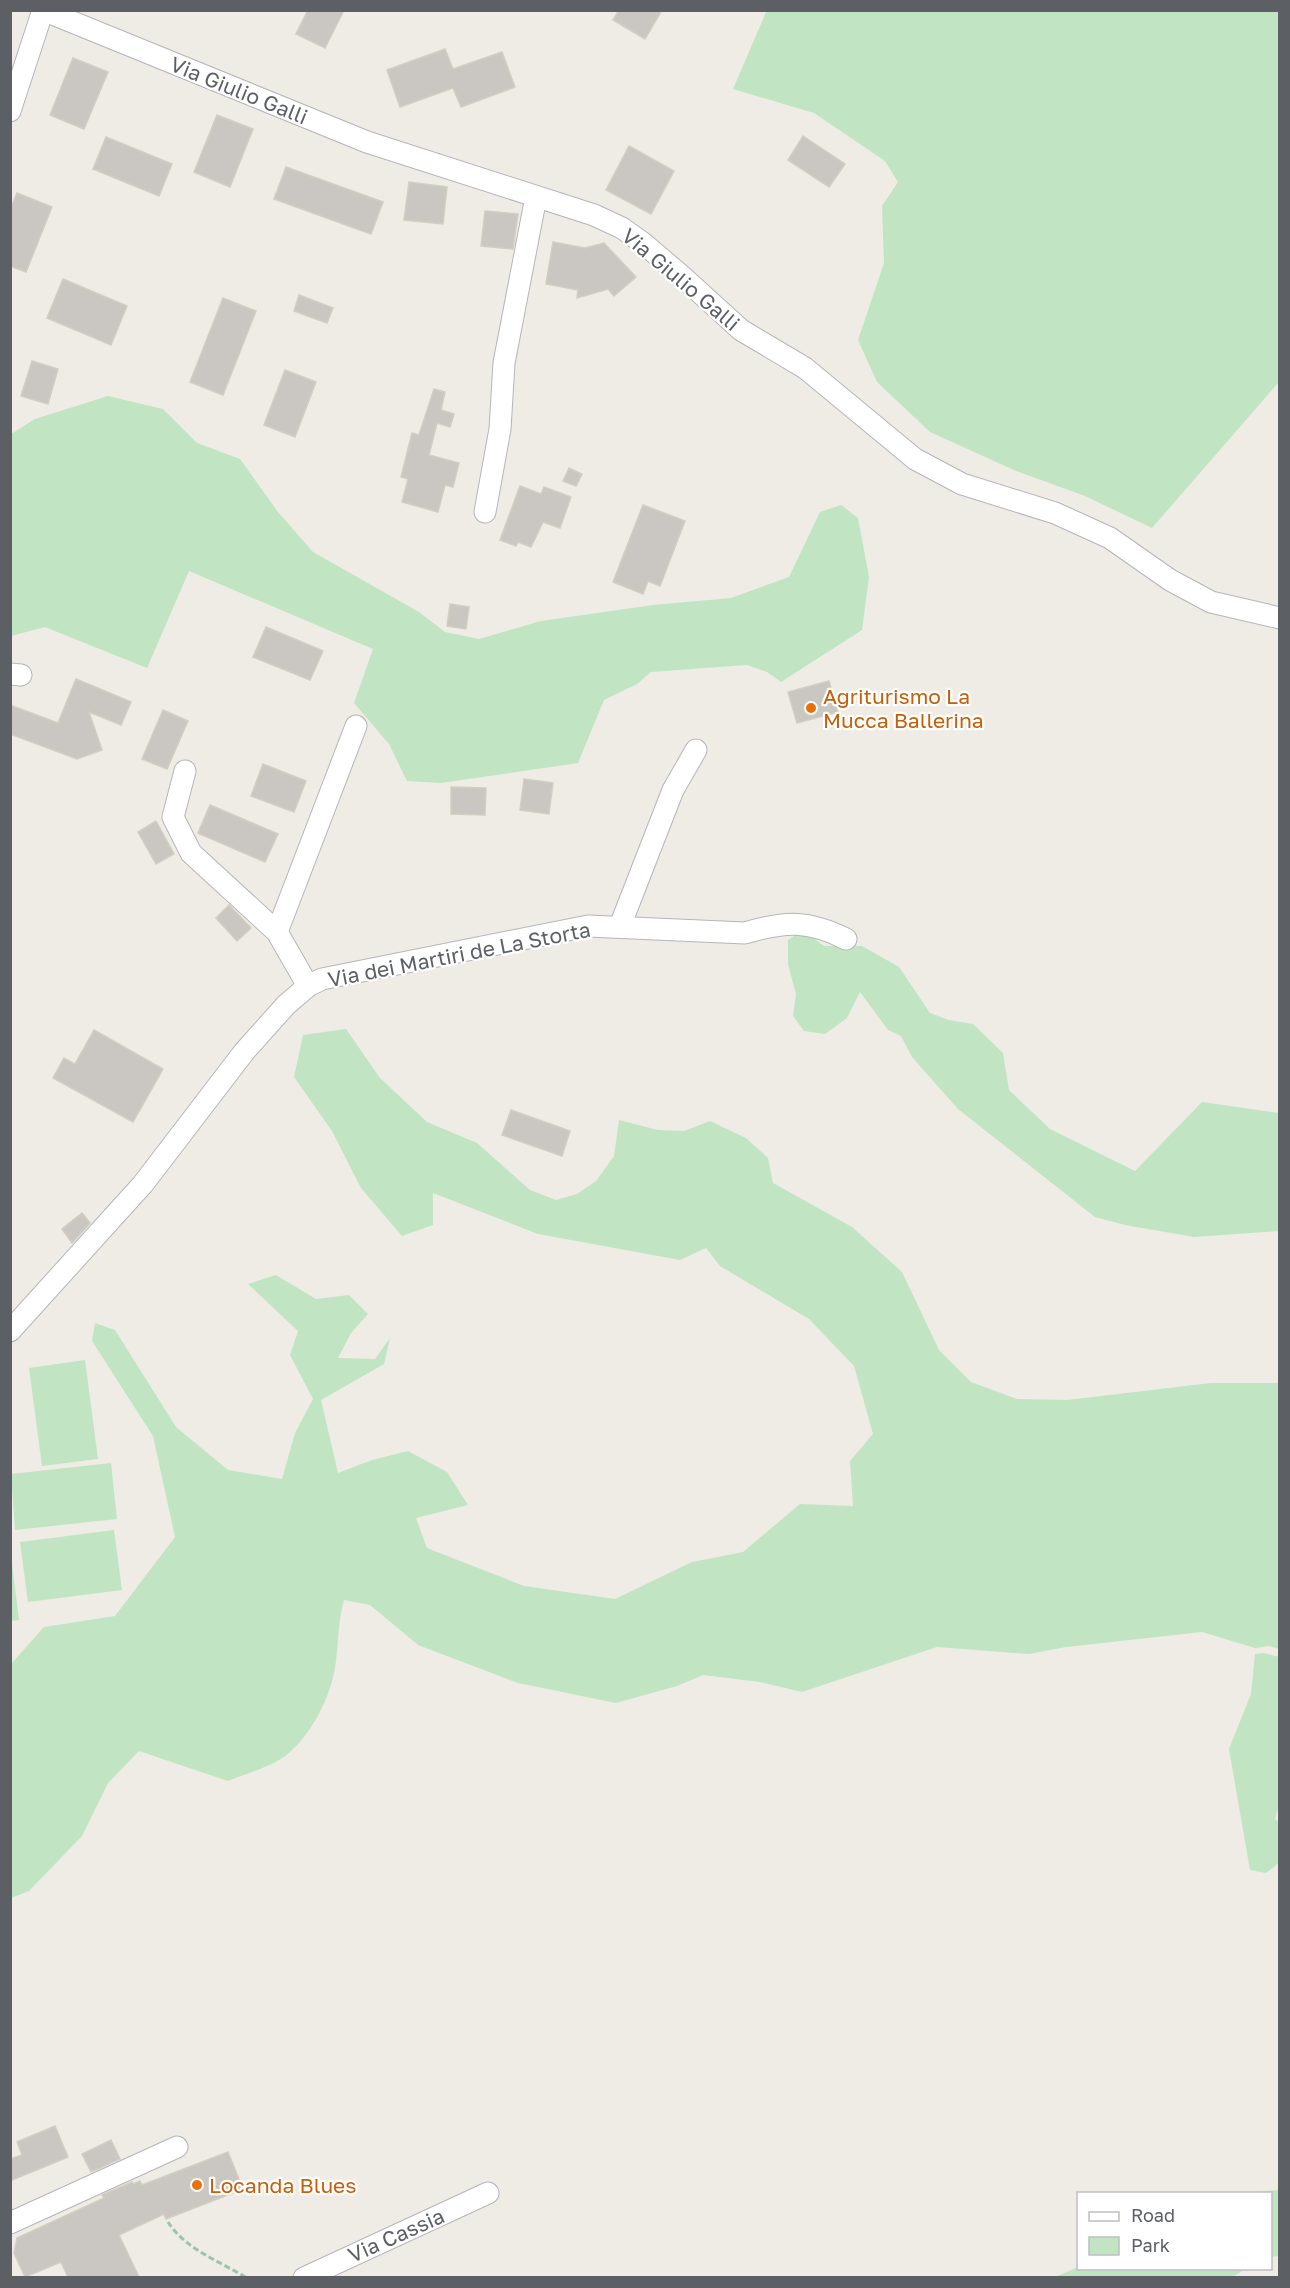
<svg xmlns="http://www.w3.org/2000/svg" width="1290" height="2288" font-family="'Golos Text',sans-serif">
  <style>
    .green { fill: #c1e5c2 }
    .building { fill: #cac6c1; stroke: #d2cec2; stroke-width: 1.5 }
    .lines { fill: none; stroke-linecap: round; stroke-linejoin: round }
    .minor-casing { stroke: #b4b6bb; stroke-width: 23 }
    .path { stroke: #9bc5a8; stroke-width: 3; stroke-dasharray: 6 3; stroke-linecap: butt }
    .minor { stroke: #fff; stroke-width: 21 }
    .food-dot { fill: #e8710a; stroke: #fff; stroke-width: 2 }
    .labels { text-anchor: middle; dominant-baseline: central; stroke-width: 4.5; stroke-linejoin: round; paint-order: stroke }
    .street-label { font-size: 21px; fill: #5c5f64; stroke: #fff }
    .food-label { font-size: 21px; fill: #c56008; stroke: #fff; text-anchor: start }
  </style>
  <rect width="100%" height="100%" fill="#eeece4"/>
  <g class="green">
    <polygon points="767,10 1279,11 1279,382 1152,528 1085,496 1016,471 930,432 877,382 858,340 884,263 882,206 898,182 885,161 814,113 733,89"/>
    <polygon points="108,396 163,409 197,443 240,459 278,512 313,552 419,612 445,632 479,639 541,621 653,605 731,598 789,577 820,512 841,505 858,518 869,577 862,630 781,682 767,672 747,665 651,672 637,684 604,700 578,763 441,783 407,781 389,744 354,703 373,649 189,571 147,668 45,627 11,636 11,434 35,419"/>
    <polygon points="803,930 824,946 862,946 899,967 930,1013 949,1020 973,1024 1003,1053 1009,1090 1050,1129 1135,1171 1202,1102 1279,1113 1279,1231 1194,1237 1125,1225 1095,1217 958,1109 912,1057 901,1036 888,1030 860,992 847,1018 825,1034 804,1031 793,1016 796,994 788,964 788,940"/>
    <path d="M346 1029 380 1078 427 1122 477 1143 530 1190 556 1200 577 1194 596 1181 614 1156 619 1120 658 1130 684 1131 710 1121 746 1138 768 1158 773 1183 852 1227 902 1272 939 1350 971 1382 1017 1399 1067 1400 1211 1383H1279V1649L1269 1646 1255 1648 1202 1632 1066 1647 1029 1654 937 1647 802 1692 760 1682 703 1675 677 1686 616 1703 518 1683 418 1645 370 1605 344 1600C337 1624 339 1648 334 1673 328 1703 306 1744 279 1760 264 1769 244 1774 228 1781L139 1751 108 1783 82 1836 29 1891 11 1898V1664L44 1627 115 1616 175 1537 153 1436 92 1341 95 1323 115 1330 176 1427 228 1470 282 1479 295 1433 313 1399 290 1355 298 1331 248 1284 276 1275 316 1299 349 1295 368 1314 351 1333 338 1358 375 1359 390 1338 384 1364 321 1400 338 1473 372 1460 408 1451 447 1472 468 1505 416 1518 427 1548 524 1586 615 1599 692 1562 743 1552 800 1504 853 1506 850 1461 873 1434 854 1366 809 1319 720 1266 706 1248 680 1260 538 1234 433 1193V1225L402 1236 361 1188 332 1131 294 1077 303 1035Z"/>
    <polygon points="85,1360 98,1459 42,1466 29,1368"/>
    <polygon points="111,1463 117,1519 15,1530 11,1474"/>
    <polygon points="114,1530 122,1590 28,1602 20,1542"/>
    <polygon points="11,1556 19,1620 11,1621 10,1621"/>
    <polygon points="1263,1653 1280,1657 1280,1801 1275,1819 1279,1822 1279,1863 1266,1873 1250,1870 1229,1749 1251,1694 1255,1654"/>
    <polygon points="1279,2190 1279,2256 1271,2257 1270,2194 1234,2193"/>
    <polygon points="1078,2267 1078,2268 1245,2269 1233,2277 1055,2277"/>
  </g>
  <g class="building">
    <polygon points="308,10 344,10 325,48 296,34"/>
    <polygon points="619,10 662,10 645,39 613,20"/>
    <polygon points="445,49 453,69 502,52 515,87 461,107 453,88 400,107 387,70"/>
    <polygon points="73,58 108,72 84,129 50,115"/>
    <polygon points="217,115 253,129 230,187 194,172"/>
    <polygon points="803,136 845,164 829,187 788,160"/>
    <polygon points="106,137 172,164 159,196 93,169"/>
    <polygon points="629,146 674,171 651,214 606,190"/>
    <polygon points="286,167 383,202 371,234 274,199"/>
    <polygon points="409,182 447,187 443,224 404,220"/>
    <polygon points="17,193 52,207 26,272 10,266 10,210"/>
    <polygon points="485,211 518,214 513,249 481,246"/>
    <polygon points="553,242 585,248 604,243 636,277 614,296 608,289 577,298 578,290 546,284"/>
    <polygon points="63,279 127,306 111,345 47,318"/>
    <polygon points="299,295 333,308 327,323 294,311"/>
    <polygon points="223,298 256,311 223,395 190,382"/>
    <polygon points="32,361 58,369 48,404 21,396"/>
    <polygon points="285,370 316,382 295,437 264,425"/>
    <polygon points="434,389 445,392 441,410 454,414 450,427 437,423 429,455 459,463 453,487 445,485 438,512 402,502 408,479 401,477 412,433 419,435"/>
    <polygon points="569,468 582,474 576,486 563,481"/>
    <polygon points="520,486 541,494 544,487 571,497 560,528 543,522 531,547 518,542 516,546 500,540"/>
    <polygon points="643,505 685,521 660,586 648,581 643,594 613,582"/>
    <polygon points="450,604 469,607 466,629 447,626"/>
    <polygon points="266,627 323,651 310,680 253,657"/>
    <polygon points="76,679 131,702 121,725 89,712 102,750 77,759 10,734 10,705 58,723"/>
    <polygon points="829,681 838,712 797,723 788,692"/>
    <polygon points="163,710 188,721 167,769 142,759"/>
    <polygon points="263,764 306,781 294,812 251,796"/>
    <polygon points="524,779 553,783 549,814 520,810"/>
    <polygon points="451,787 486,788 485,815 451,814"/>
    <polygon points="210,805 278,834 265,862 198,833"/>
    <polygon points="156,821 174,854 156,864 138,832"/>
    <polygon points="229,905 251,928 237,941 216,918"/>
    <polygon points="94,1030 163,1069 133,1122 53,1078 64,1058 75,1064"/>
    <polygon points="511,1110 570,1131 562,1156 502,1135"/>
    <polygon points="82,1213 90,1223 72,1243 62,1229"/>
    <polygon points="55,2126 68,2157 10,2181 10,2159 22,2155 17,2142"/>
    <polygon points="111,2140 120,2159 91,2172 82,2154"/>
    <polygon points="228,2152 243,2189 166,2219 164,2214 119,2235 139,2277 68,2277 61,2262 25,2277 14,2253 17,2238 104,2198 102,2195 132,2182 133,2184 140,2181 142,2185"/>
  </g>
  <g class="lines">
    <defs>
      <g id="minor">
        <polyline points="10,111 43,10 367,142 594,215 622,228 643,243 684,278 741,330 805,368 915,459 962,484 1055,513 1110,538 1170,580 1211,602 1280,618"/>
        <polyline points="485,512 500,429 504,363 536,197"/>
        <polyline points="10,674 21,675"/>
        <polyline points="185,771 173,817 191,853 277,932 308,986"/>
        <polyline points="620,926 673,790 696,750"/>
        <polyline points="277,932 356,726"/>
        <path d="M10 1331 143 1184 244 1052 286 1005 308 986 322 979 588 926 745 933C786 921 808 920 846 939"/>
        <polyline points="10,2223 177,2147"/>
        <polyline points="304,2278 488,2193"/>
      </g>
    </defs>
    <use href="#minor" class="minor-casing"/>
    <path class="path" d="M168 2222C185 2249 221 2262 247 2278"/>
    <use href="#minor" class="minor"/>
  </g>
  <g class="food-dot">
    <circle cx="811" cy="708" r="6"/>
    <circle cx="197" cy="2185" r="6"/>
  </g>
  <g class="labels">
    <g class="street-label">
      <text transform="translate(239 90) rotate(22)">Via Giulio Galli</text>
      <text transform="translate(681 279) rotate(40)">Via Giulio Galli</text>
      <text transform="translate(459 954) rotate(-11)">Via dei Martiri de La Storta</text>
      <text transform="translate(396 2235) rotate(-24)">Via Cassia</text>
    </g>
    <g class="food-label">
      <text x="823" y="696">Agriturismo La<tspan x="823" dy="24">Mucca Ballerina</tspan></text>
      <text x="209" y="2185">Locanda Blues</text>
    </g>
  </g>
  <rect width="1290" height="2288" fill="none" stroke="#5c5f64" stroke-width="24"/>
  <rect x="1077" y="2192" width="195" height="78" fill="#ffffff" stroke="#bebfc1" stroke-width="1.5"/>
  <rect x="1089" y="2212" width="30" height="9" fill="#ffffff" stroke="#bebfc1" stroke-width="1.5"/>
  <text x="1131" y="2222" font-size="18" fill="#5c5f64">Road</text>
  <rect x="1089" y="2237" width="30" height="18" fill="#c1e5c2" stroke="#bebfc1" stroke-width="1.5"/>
  <text x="1131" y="2252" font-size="18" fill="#5c5f64">Park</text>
</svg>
